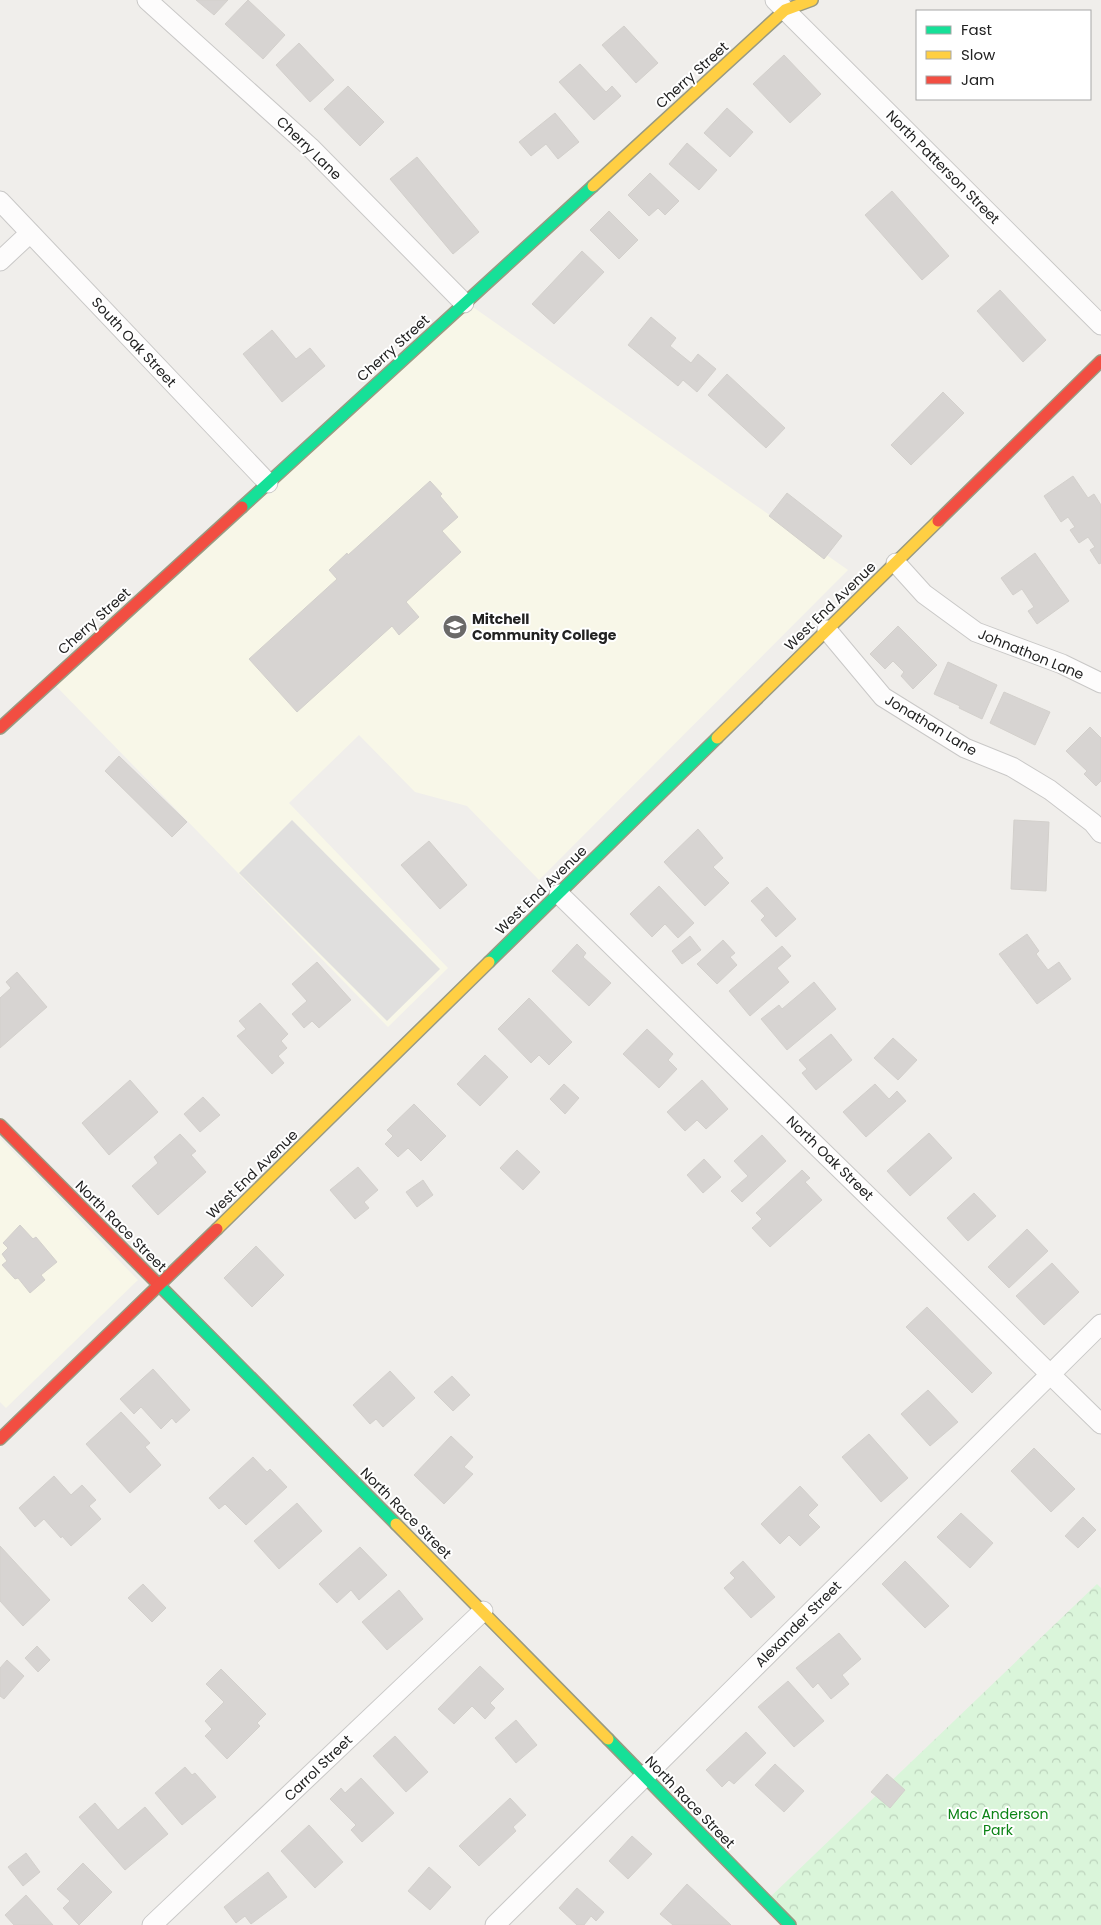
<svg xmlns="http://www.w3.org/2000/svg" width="1101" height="1925" font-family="Poppins,sans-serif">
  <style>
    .education { fill: #f8f7e8 }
    .park { fill: url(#park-crowns) }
    .parking { fill: #e0dfde }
    .building { fill: #d7d4d2; stroke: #d3d0cc }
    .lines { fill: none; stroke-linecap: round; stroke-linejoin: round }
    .street-casing { stroke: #c9c8c7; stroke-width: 21 }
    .fast-casing { stroke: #999a82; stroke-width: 14 }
    .slow-casing { stroke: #999a82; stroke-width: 14 }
    .jam-casing { stroke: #999a82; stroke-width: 14 }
    .street { stroke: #fdfcfc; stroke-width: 19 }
    .fast { stroke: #16e098; stroke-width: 11 }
    .slow { stroke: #ffcf43; stroke-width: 11 }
    .jam { stroke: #f24e42; stroke-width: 11 }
    .labels { text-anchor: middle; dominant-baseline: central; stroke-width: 4; stroke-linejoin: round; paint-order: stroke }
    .street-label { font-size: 14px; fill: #222; stroke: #fff }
    .poi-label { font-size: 14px; font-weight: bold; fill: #222; stroke: #fff; text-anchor: start }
    .park-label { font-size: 14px; fill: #0c8416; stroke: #fff }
  </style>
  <defs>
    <pattern id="park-crowns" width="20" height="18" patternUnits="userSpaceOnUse" patternTransform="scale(1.25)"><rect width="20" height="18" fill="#daf5da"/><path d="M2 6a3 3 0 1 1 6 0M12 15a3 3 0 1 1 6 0" fill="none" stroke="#bbd2bb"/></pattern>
  </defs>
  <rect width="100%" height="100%" fill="#f0eeeb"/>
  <g class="education">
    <polygon points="470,305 848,570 539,880 467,806 415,792 359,735 289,803 448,968 388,1027 55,685"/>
    <polygon points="0,1138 138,1280 6,1408 0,1402"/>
  </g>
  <polygon class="park" points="1097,1584 1101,1588 1101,1925 789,1925 766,1901"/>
  <polygon class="parking" points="292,820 440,969 387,1021 239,873"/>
  <g class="building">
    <polygon points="196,0 228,0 214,15"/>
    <polygon points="248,0 285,35 263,59 225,24"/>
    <polygon points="624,26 658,63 636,83 602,45"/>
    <polygon points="299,43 334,80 310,102 276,65"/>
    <polygon points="784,55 821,94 790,123 753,84"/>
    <polygon points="580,64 606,92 612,86 621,96 594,120 559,82"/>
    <polygon points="348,86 384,122 360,146 324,109"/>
    <polygon points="727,108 753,132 730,157 704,133"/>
    <polygon points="555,113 579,142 558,159 546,144 531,156 519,142"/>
    <polygon points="687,143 717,170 699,190 669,164"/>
    <polygon points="417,157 479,232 453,254 390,179"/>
    <polygon points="650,173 679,201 665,215 658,208 649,216 628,195"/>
    <polygon points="892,191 949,256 922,280 865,215"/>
    <polygon points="609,211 638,240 619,259 590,230"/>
    <polygon points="582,251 604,272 554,324 532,304"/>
    <polygon points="1000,290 1046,340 1023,362 977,311"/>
    <polygon points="651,317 676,338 670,346 691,363 698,354 716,369 697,392 683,380 678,386 628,345"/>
    <polygon points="272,330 296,359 310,348 325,366 282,402 243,354"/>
    <polygon points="727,374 785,428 766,448 708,395"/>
    <polygon points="943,392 964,413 911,465 891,445"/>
    <polygon points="1073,476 1088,498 1094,494 1101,505 1101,563 1099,564 1090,550 1095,547 1088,537 1079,543 1070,530 1075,527 1068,517 1061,522 1044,496"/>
    <polygon points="430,481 442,494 440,496 458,517 442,531 461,552 406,602 419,617 399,635 392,626 297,712 249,659 337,579 329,570 347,553 348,555"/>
    <polygon points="787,493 842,536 824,559 769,516"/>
    <polygon points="1035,553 1069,601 1037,624 1028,611 1034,607 1022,589 1013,595 1001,578"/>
    <polygon points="898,626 937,665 913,689 901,676 904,672 893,661 885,669 870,654"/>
    <polygon points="948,662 997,685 982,719 959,708 960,706 934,694"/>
    <polygon points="1004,692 1050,712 1035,745 990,723"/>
    <polygon points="1090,727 1101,738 1101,781 1096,786 1084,774 1087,771 1066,751"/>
    <polygon points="119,756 187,822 172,837 105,771"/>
    <polygon points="1014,820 1049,822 1046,891 1011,889"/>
    <polygon points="698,829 723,858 713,867 729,883 705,906 664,862"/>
    <polygon points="429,841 467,885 440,909 401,865"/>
    <polygon points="659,886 694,923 678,938 665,924 652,937 630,914"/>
    <polygon points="767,887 796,919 776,937 761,920 765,916 751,901"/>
    <polygon points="1027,934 1039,951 1036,954 1048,970 1059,962 1071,979 1037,1004 999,954"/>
    <polygon points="690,936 701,950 682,964 672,951"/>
    <polygon points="723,940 735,953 730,957 737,965 717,984 697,964"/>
    <polygon points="577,944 586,953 583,957 611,983 589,1006 552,971"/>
    <polygon points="782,946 791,956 777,968 789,982 750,1016 729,991"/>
    <polygon points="317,962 351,1000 319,1028 312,1021 304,1028 292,1014 307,1001 292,984"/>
    <polygon points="17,972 47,1007 0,1048 0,998 11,988 6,982"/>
    <polygon points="814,982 836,1009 787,1050 761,1019 779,1005 782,1009"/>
    <polygon points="529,998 572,1042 549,1065 539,1055 531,1063 498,1029"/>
    <polygon points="260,1003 288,1034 281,1041 287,1048 278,1056 284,1063 272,1074 237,1036 246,1029 239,1021"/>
    <polygon points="647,1029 673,1054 668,1060 677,1069 659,1088 623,1054"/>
    <polygon points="831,1034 852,1060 816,1090 802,1073 807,1069 799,1060"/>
    <polygon points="893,1038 917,1060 898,1080 874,1058"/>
    <polygon points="485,1055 508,1077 480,1106 457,1084"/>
    <polygon points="130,1080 158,1112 109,1155 82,1123"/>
    <polygon points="702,1080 728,1109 706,1129 697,1120 685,1131 667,1112"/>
    <polygon points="564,1084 579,1098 565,1114 550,1099"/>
    <polygon points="875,1084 889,1099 897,1091 906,1101 866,1137 843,1112"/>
    <polygon points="203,1097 220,1115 200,1132 184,1114"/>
    <polygon points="414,1104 446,1136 421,1161 408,1148 398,1157 385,1144 393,1136 387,1130"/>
    <polygon points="929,1133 952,1158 910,1196 887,1171"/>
    <polygon points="180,1134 196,1151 191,1155 206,1172 158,1215 132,1186 158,1163 154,1157"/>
    <polygon points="762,1135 786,1161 742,1202 731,1191 748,1176 734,1161"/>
    <polygon points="517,1150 540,1172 523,1190 500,1168"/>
    <polygon points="704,1159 721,1177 703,1193 687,1175"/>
    <polygon points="358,1167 378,1190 364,1202 369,1208 355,1219 330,1190"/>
    <polygon points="802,1170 810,1178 805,1182 822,1200 770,1247 752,1228 762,1219 756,1213"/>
    <polygon points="423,1180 433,1195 417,1207 406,1192"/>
    <polygon points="974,1193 996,1216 968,1241 947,1218"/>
    <polygon points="20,1225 33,1239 36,1237 57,1262 41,1275 45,1280 30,1293 18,1278 15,1279 2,1265 7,1261 2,1254 8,1248 3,1243"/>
    <polygon points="1027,1229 1048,1251 1009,1288 988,1267"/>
    <polygon points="256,1246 284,1275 252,1307 224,1278"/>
    <polygon points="1052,1263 1079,1292 1044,1325 1016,1296"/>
    <polygon points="927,1307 992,1373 972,1393 906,1327"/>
    <polygon points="153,1369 190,1410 176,1423 172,1418 161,1429 141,1407 134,1414 120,1399"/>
    <polygon points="390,1371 415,1398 383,1427 376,1419 370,1424 353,1405"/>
    <polygon points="452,1376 470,1395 453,1411 434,1392"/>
    <polygon points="928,1390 958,1422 930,1446 901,1414"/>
    <polygon points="121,1412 150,1443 145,1447 161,1465 130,1493 86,1444"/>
    <polygon points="869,1434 908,1478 881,1502 842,1457"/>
    <polygon points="451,1436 473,1457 464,1467 473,1474 444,1504 414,1475"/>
    <polygon points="1034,1448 1075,1489 1051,1512 1011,1471"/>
    <polygon points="253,1457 267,1472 270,1469 287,1487 246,1525 225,1504 219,1509 209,1498"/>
    <polygon points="54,1476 71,1495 82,1485 96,1500 89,1506 101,1519 71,1546 62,1536 61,1538 44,1519 35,1527 19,1508"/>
    <polygon points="800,1486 818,1505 808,1515 820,1527 800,1546 789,1535 780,1544 761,1524"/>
    <polygon points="297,1503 322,1531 279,1569 254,1541"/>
    <polygon points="961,1513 993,1543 970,1568 937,1537"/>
    <polygon points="1083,1517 1096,1530 1078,1548 1065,1536"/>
    <polygon points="0,1546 50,1600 23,1626 0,1601"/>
    <polygon points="360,1547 387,1575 359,1600 351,1590 337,1603 319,1584"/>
    <polygon points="743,1561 775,1597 751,1618 724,1588 735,1578 730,1573"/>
    <polygon points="905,1561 949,1606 925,1628 882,1584"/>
    <polygon points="143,1584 166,1608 152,1622 128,1598"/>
    <polygon points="399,1590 423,1619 387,1650 362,1622"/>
    <polygon points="839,1633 861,1659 842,1675 849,1684 831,1699 818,1683 813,1688 796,1668"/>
    <polygon points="37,1646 50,1660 38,1672 25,1658"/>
    <polygon points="7,1660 24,1676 4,1699 0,1696 0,1668"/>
    <polygon points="480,1666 504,1689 490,1703 495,1708 485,1719 472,1706 454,1724 438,1709"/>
    <polygon points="221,1669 266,1714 257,1723 260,1726 227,1759 205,1736 212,1729 205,1721 224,1702 206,1684"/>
    <polygon points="788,1681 824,1721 794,1747 758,1707"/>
    <polygon points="516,1720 537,1745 516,1763 495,1738"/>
    <polygon points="746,1732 766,1753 734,1784 729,1780 722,1787 706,1770"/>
    <polygon points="395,1736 428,1772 406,1792 373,1756"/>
    <polygon points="775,1764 804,1791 784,1812 755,1785"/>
    <polygon points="185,1767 192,1775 195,1773 216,1797 182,1825 155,1793"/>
    <polygon points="887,1774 905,1790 890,1808 871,1792"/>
    <polygon points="361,1778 394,1813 362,1842 351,1830 356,1825 330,1799 341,1788 345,1793"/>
    <polygon points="510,1798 526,1815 513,1827 516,1831 479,1866 459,1846"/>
    <polygon points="95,1803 118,1830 145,1807 168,1834 125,1870 79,1817"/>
    <polygon points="309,1825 343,1862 315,1888 281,1851"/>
    <polygon points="632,1836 652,1854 628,1879 609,1861"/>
    <polygon points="26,1853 40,1872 23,1886 8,1867"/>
    <polygon points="83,1863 112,1892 79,1925 63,1908 70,1901 57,1889"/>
    <polygon points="429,1867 451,1887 430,1910 408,1891"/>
    <polygon points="268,1872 287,1897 251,1924 245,1916 236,1923 224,1907"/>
    <polygon points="687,1884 731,1925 673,1925 660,1914"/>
    <polygon points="577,1888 604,1912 596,1921 591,1916 584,1925 577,1925 559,1908"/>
    <polygon points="26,1895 53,1925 14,1925 5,1915"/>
  </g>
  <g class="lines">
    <defs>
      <g id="street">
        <polyline points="147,0 310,147 464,303"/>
        <polyline points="775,0 1101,325"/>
        <polyline points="0,201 268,483"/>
        <polyline points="0,261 30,233"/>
        <polyline points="896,563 924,594 976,632 1062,664 1101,683"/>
        <polyline points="827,630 883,697 965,748 1012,767 1050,790 1093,823 1101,833"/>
        <polyline points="559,894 1101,1424"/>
        <polyline points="152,1925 483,1611"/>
        <polyline points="495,1925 1101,1324"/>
      </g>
      <g id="fast">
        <polyline points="242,507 593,186"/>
        <polyline points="489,962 717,738"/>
        <polyline points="157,1283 396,1524"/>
        <polyline points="608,1739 790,1925"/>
      </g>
      <g id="slow">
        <polyline points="593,186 785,10 812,0"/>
        <polyline points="717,738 938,521"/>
        <polyline points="217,1229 489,962"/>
        <polyline points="396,1524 608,1739"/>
      </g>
      <g id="jam">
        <polyline points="938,521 1101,361"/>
        <polyline points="0,728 242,507"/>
        <polyline points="0,1125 157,1283"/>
        <polyline points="0,1439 217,1229"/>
      </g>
    </defs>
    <use href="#street" class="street-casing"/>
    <use href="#fast" class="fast-casing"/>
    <use href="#slow" class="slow-casing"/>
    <use href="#jam" class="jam-casing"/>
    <use href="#street" class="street"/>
    <use href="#fast" class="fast"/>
    <use href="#slow" class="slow"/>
    <use href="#jam" class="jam"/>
  </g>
  <defs>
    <symbol id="university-disc" viewBox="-11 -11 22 22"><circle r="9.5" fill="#6a6968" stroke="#fff"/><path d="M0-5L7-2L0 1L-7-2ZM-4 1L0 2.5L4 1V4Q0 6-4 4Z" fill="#fff"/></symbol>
  </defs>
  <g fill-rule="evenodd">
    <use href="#university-disc" x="441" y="613" width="28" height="28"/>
  </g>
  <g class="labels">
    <g class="street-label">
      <text transform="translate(692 75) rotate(-42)">Cherry Street</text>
      <text transform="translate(309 148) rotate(44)">Cherry Lane</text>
      <text transform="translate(943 167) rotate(45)">North Patterson Street</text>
      <text transform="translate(134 342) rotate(47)">South Oak Street</text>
      <text transform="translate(393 348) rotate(-42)">Cherry Street</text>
      <text transform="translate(830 606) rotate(-44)">West End Avenue</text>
      <text transform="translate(94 621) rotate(-42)">Cherry Street</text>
      <text transform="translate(1031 654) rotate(22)">Johnathon Lane</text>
      <text transform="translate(931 725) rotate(31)">Jonathan Lane</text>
      <text transform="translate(541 890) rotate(-44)">West End Avenue</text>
      <text transform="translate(830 1158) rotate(44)">North Oak Street</text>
      <text transform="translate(252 1174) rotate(-44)">West End Avenue</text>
      <text transform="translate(121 1226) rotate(45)">North Race Street</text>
      <text transform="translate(406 1513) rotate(45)">North Race Street</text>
      <text transform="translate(798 1624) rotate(-45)">Alexander Street</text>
      <text transform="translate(318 1768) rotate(-44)">Carrol Street</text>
      <text transform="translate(690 1802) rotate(46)">North Race Street</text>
    </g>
    <g class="poi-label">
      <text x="472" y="619">Mitchell<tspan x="472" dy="16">Community College</tspan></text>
    </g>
    <g class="park-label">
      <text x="998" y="1814">Mac Anderson<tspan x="998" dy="16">Park</tspan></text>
    </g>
  </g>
  <rect x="916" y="10" width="175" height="90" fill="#ffffff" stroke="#a7a7a7"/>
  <rect x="926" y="26" width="25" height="8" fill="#16e098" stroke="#a7a7a7"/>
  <text x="961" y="35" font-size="15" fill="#222222">Fast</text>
  <rect x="926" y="51" width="25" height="8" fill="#ffcf43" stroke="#a7a7a7"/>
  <text x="961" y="60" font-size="15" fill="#222222">Slow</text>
  <rect x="926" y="76" width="25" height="8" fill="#f24e42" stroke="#a7a7a7"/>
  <text x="961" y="85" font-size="15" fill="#222222">Jam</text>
</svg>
